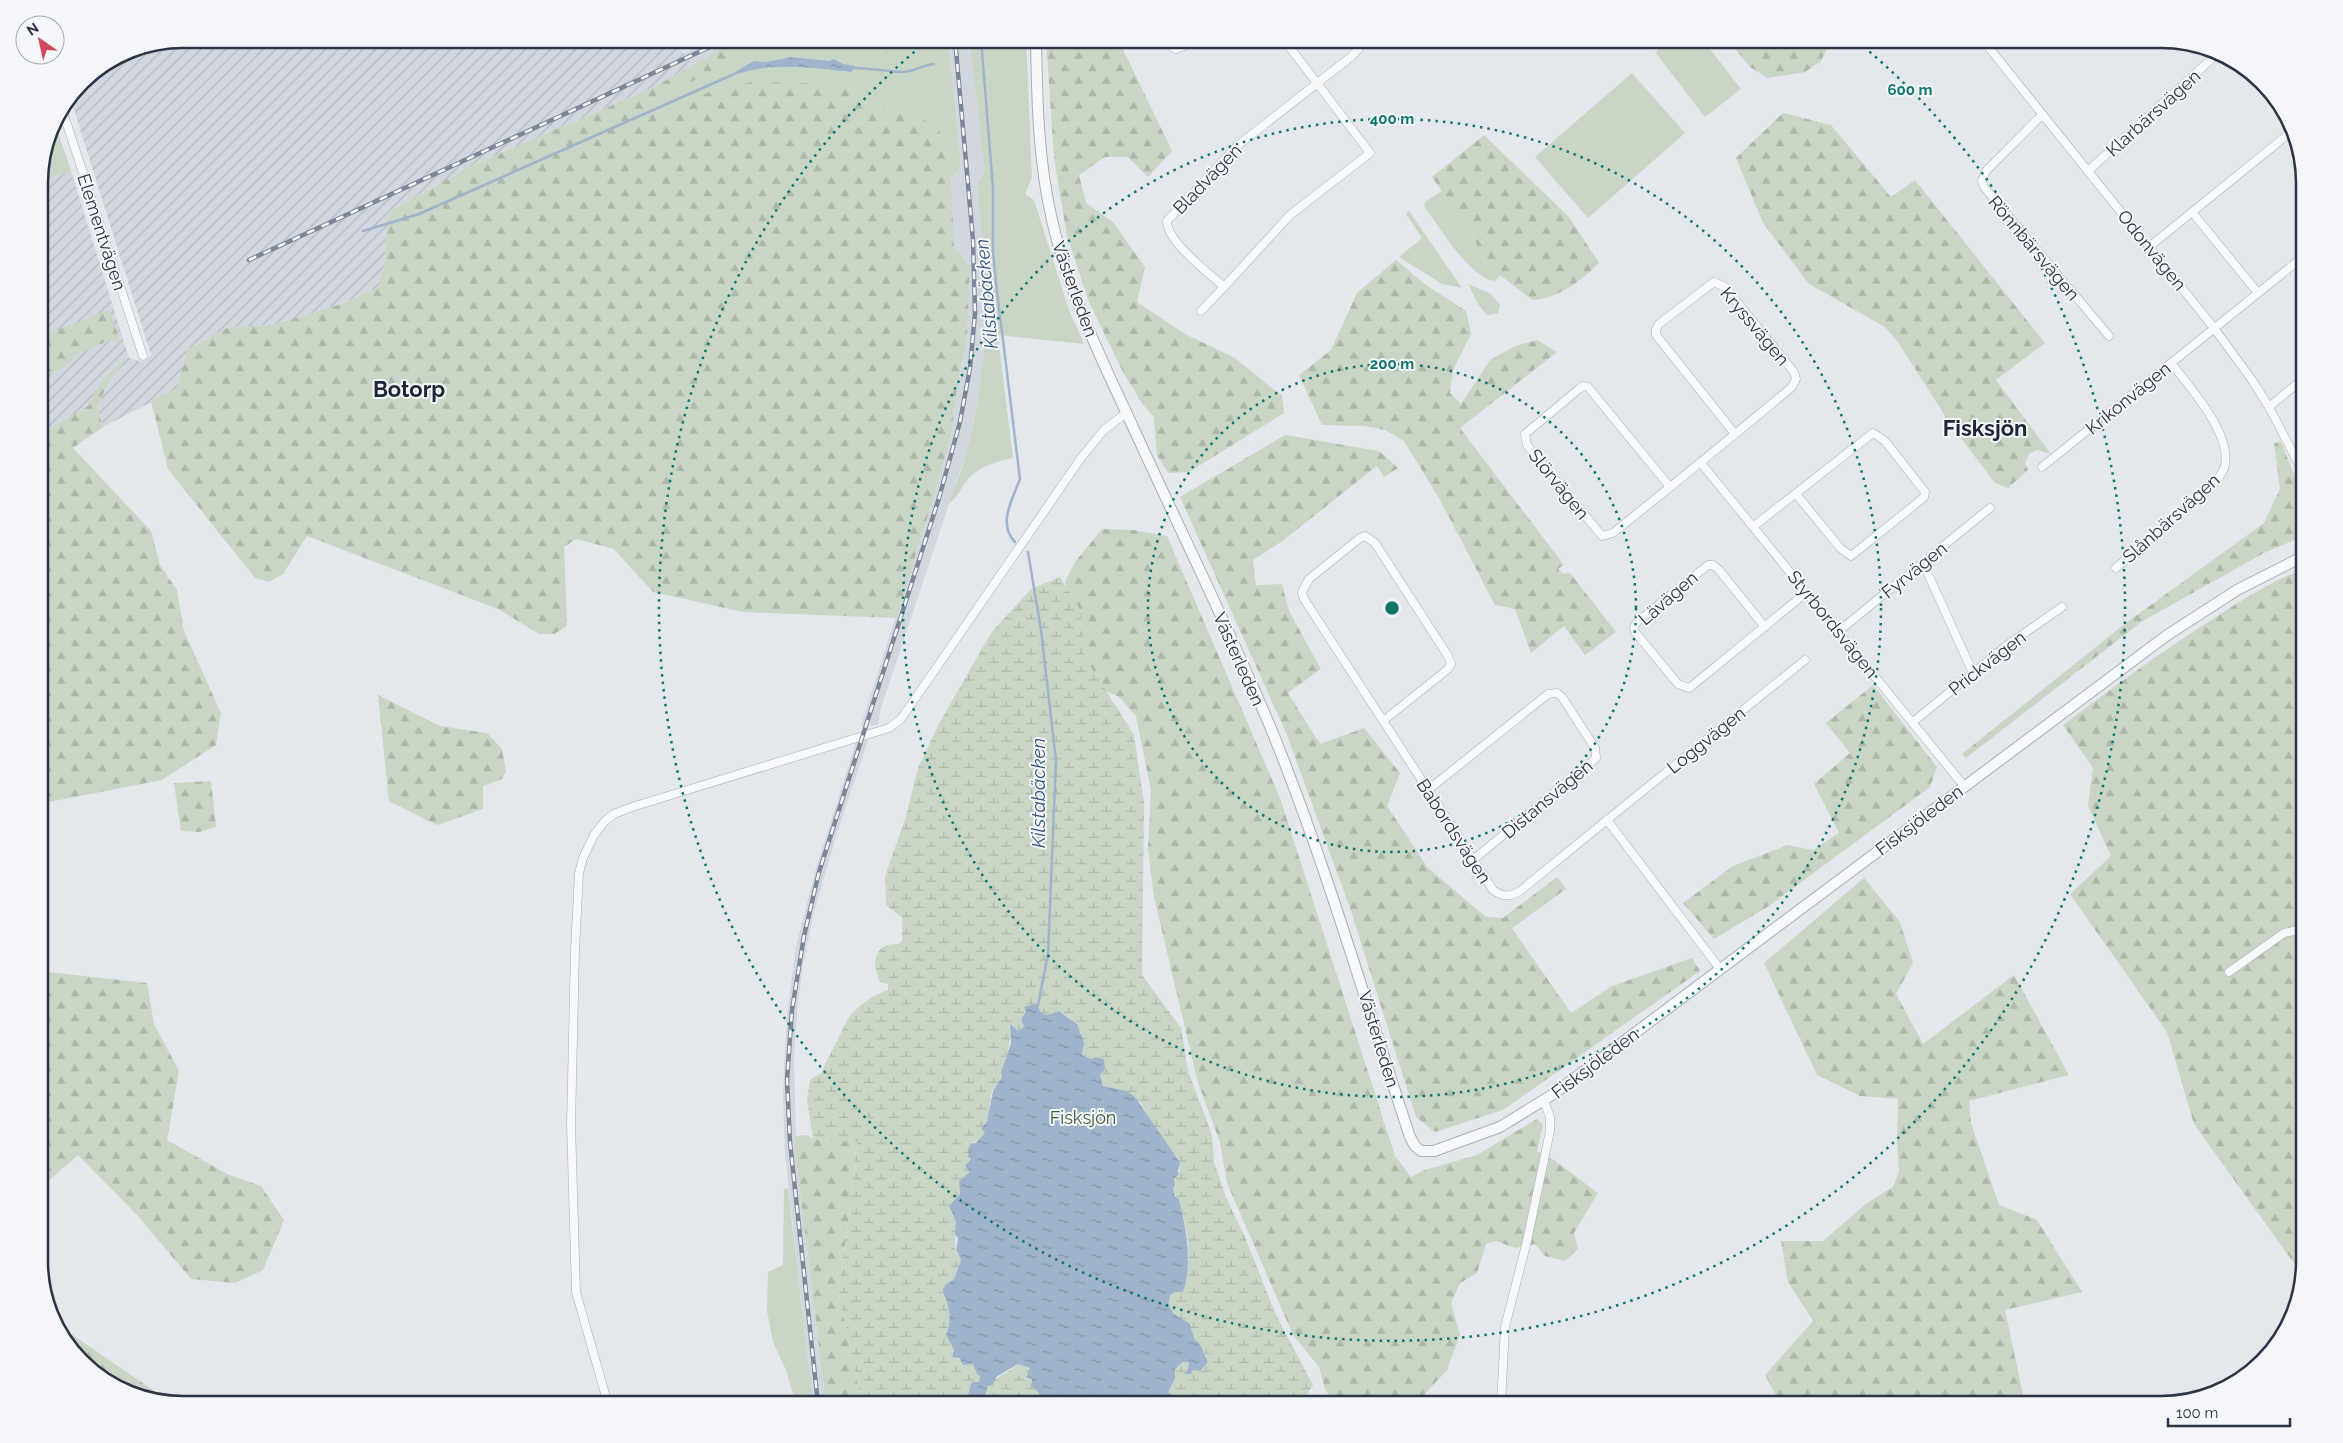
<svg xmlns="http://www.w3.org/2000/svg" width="2343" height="1443" font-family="Raleway,sans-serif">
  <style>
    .built { fill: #d2d6de }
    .industrial { fill: url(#industrial-furrows) }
    .green { fill: #c9d6c5 }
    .forest { fill: url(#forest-firs) }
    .wetland { fill: url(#wetland-marsh) }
    .water { fill: url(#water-ripples) }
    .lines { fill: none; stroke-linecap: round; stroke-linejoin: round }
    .stream { stroke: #9fb4cc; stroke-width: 2.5 }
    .minor-casing { stroke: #a9aeb7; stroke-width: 9 }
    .tertiary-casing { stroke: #a9aeb7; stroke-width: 12 }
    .minor { stroke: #f7f8fa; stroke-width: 8 }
    .tertiary { stroke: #f7f8fa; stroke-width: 10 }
    .rail-casing { stroke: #7d8696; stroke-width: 4.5 }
    .rail { stroke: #f4f6f9; stroke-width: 2.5; stroke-dasharray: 8; stroke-linecap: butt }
    .ring { fill: none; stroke: #0f766e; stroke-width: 2.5; stroke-dasharray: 2.5 5 }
    .labels { text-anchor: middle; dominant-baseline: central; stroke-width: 4; stroke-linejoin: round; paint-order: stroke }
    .street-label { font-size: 18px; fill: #2b3445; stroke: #f4f6f9 }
    .park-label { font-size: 18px; fill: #3f6138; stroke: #f4f6f9 }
    .water-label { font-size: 19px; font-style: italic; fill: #34527a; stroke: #f4f6f9 }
    .district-label { font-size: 22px; font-weight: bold; fill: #1d2536; stroke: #f4f6f9 }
    .rim { fill: none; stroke: #2b3445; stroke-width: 2.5 }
    .centre { fill: #0f766e; stroke: #f4f6f9; stroke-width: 2.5 }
    .ring-label { font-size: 15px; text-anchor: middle; font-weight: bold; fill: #0f766e; stroke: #f4f6f9; stroke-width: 4; stroke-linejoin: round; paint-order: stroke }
  </style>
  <defs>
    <pattern id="industrial-furrows" width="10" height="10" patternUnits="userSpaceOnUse" patternTransform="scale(1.25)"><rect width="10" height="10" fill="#d2d6de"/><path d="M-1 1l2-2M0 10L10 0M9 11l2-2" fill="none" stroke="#b4b8c0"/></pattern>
    <pattern id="forest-firs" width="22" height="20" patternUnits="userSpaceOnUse" patternTransform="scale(1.25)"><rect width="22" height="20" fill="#c9d6c5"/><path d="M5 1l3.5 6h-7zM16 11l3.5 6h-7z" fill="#adb8ab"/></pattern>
    <pattern id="wetland-marsh" width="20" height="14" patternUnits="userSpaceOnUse" patternTransform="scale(1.25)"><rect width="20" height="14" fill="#c9d6c5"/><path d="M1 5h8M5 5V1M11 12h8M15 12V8" fill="none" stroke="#adb8ab"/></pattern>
    <pattern id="water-ripples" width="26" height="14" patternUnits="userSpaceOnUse" patternTransform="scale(1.25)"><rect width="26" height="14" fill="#9fb4cc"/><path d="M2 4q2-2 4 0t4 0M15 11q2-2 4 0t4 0" fill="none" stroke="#8293a7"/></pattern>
  </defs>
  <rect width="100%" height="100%" fill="#e4e7ec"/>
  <g class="built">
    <polygon points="715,39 739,39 693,65 683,53"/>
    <polygon points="948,39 969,39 985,173 987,306 981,386 966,453 880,711 878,725 861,726 935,493 952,430 958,379 967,341 970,267 954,247 950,178 959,171 961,163"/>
    <polygon points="868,740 837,833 813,916 803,965 797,1010 794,1057 796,1136 794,1143 826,1404 812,1404 785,1153 783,1096 787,1014 796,947 815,872 856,742"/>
  </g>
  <polygon class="industrial" points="182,39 672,39 693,65 652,88 475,164 388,212 384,266 379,287 338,305 273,325 229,327 187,349 177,389 103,427 97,407 106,388 124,361 103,379 88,406 46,431 39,426 39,380 66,366 77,354 110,340 109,311 39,337 39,182 71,171 129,358 143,362 151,355 70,97 81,81 128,50"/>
  <g class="green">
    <polygon points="773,39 877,39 886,52 912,50 930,39 948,39 961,163 959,171 950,178 938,124 876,106 841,84 683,104 652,113 643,106"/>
    <path d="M969 39H1026L1032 177 1025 194 1034 200 1069 310 1084 344 998 335 1013 458C998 461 980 466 969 478 961 486 959 497 949 503 955 487 962 470 966 453 991 364 989 276 977 185L985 173Z"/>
    <polygon points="1672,39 1702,39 1741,89 1705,117 1655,52"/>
    <polygon points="1632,73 1685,133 1588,218 1535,157"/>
    <polygon points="54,120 71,171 39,182 50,127"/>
    <path d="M1442 191 1471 233 1487 265 1500 275 1495 281C1469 278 1439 226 1424 206L1425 202Z"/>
    <polygon points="1409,211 1462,288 1442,284 1399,257 1422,238 1406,214"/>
    <polygon points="1468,284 1491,294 1500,305 1498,313 1490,315 1486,314 1478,304"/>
    <polygon points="788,1188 812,1397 796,1404 786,1370 773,1342 767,1311 768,1272 783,1265 784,1189"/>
  </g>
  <g class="forest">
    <polygon points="739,39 773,39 644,107 652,113 683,104 716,89 752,82 841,84 876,106 938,124 951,181 954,247 970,267 967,341 958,379 952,430 935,493 896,618 743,612 653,592 614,549 576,539 564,547 567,626 554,634 539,634 498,609 307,536 283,574 269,582 255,578 168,469 151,401 177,388 187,349 229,327 273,325 338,305 379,287 384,266 388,212 475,164 652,88"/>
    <polygon points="877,39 930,39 912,50 894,56 886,53"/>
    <polygon points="1046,39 1118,39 1172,151 1148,177 1128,157 1105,157 1079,175 1086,203 1113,222 1145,267 1137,302 1185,334 1235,358 1282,396 1284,413 1189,472 1168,473 1157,455 1154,417 1143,405 1123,372 1089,302 1067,236 1054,158"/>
    <polygon points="1727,39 1822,39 1827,49 1821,61 1805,72 1768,78 1750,67"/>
    <polygon points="1783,113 1831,125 1891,197 1915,180 2045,343 1996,380 2051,454 2037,450 2029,454 2025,463 2028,470 2008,488 1995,483 1951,425 1898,342 1885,327 1809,284 1763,223 1736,158"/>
    <path d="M1484 135 1569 217 1599 263C1581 281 1558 299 1532 300L1487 265 1471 233 1432 177Z"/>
    <polygon points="1396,260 1426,285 1466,311 1471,334 1453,370 1450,393 1461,404 1490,360 1515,346 1537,340 1557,352 1460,428 1564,565 1558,569 1563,574 1570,573 1616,632 1585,655 1564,626 1531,653 1515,609 1495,605 1439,498 1404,441 1385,430 1364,426 1322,425 1299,375 1331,350 1357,293"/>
    <polygon points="109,310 121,343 110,340 78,354 66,366 39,380 39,337"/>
    <polygon points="126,358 106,388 97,407 103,427 73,448 151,531 160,565 177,590 184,631 221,713 216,745 162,780 39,804 39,426 46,431 88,406 103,379"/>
    <polygon points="1285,435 1379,451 1398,468 1384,477 1377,466 1281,542 1253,560 1256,585 1282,584 1289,611 1321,669 1288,693 1320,744 1364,728 1400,773 1387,806 1428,868 1486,917 1503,918 1557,877 1566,889 1512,928 1571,1013 1612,986 1692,958 1700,971 1503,1110 1435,1132 1416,1117 1350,908 1287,735 1180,497"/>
    <polygon points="2281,442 2304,499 2304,536 2264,553 2141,622 1966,758 1962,754 2126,623 2264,523 2280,489 2274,443"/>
    <polygon points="1102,529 1133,530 1167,536 1280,798 1395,1156 1411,1177 1425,1170 1477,1155 1537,1119 1543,1125 1537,1151 1554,1160 1598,1193 1574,1233 1578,1249 1565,1261 1545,1256 1535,1244 1515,1248 1496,1241 1486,1244 1477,1273 1460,1283 1451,1303 1460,1335 1447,1370 1422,1397 1418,1404 1334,1404 1325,1389 1319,1367 1293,1335 1227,1183 1220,1142 1198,1083 1154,897 1148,849 1151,790 1136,716 1119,697 1094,685 1081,664 1075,620 1065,582 1075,562"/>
    <path d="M2304 569V871L2295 875 2304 896V1261L2301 1273 2194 1124 2167 1032 2070 894 2111 856 2088 806 2093 768 2063 725C2112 688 2161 652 2213 619 2242 600 2272 581 2304 569Z"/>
    <polygon points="1873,685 1937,767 1930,787 1769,906 1714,939 1683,903 1733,866 1788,845 1813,850 1839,833 1814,784 1850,753 1826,723"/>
    <polygon points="378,695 440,726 487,733 502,749 506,772 502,779 483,786 483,809 437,825 389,801"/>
    <polygon points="211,781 216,827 199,832 181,831 174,783"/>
    <polygon points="1864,878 1900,922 1913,963 1896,994 1923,1044 2014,975 2069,1075 1969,1101 1971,1123 1999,1205 2037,1220 2082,1292 2005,1310 2025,1404 1781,1404 1765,1375 1813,1321 1788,1282 1781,1241 1823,1241 1867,1203 1893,1187 1899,1172 1897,1139 1898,1099 1860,1096 1817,1075 1764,963"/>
    <polygon points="39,971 147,983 154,1024 179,1071 167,1140 229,1175 261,1186 284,1220 263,1270 235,1283 191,1279 138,1216 78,1155 39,1189"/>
    <polygon points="807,1135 813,1139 857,1141 847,1234 838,1290 862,1404 826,1404 794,1143 796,1136"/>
    <polygon points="55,1323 169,1401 110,1385 58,1333"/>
  </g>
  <g class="wetland">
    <path d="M1060 577 1081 611 1084 656 1134 735 1144 803 1142 975 1181 1028 1188 1071 1212 1135 1214 1162 1227 1200 1245 1237 1276 1315 1313 1385 1301 1404H1169L1168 1393 1175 1378V1369C1180 1365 1183 1361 1189 1362L1188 1369 1184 1373 1193 1370 1206 1357 1195 1340 1194 1336 1177 1316 1171 1314 1167 1305 1170 1295C1200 1274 1186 1228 1179 1199 1173 1194 1173 1187 1174 1179L1179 1174 1180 1163 1155 1128 1141 1103 1127 1091 1103 1086 1100 1074 1104 1059 1096 1057 1091 1059 1082 1055 1084 1043 1080 1038 1081 1033 1070 1018 1059 1011 1048 1015 1026 1011 1021 1020 1024 1026 1018 1031 1010 1025 1009 1026C1014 1050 1000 1060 1002 1078 999 1082 995 1086 992 1092 988 1103 993 1118 981 1127L985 1133 979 1141 973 1143 971 1159 967 1168 971 1172 959 1181 960 1194 951 1213C962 1225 952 1243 956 1253 958 1256 960 1258 961 1260L954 1279 945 1285 950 1320 946 1335 954 1350 952 1355 967 1364H974L980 1376 979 1382H972V1402L971 1404H862L838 1290 847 1234 857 1142 813 1139 807 1100 810 1080 821 1073 849 1017C859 1005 873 995 888 990V984L880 982C871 963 874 943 898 944L902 941V917L886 905 885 876 905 820 918 768 940 722 991 633 1031 589Z"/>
    <path d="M1018 1364 1030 1368 1033 1382 1032 1387 1039 1393 1040 1400 1047 1404H986C981 1378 1006 1377 1018 1364Z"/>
  </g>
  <g class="water">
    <path d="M792 57 829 61 834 59 843 64 855 66V68L851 72C812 68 770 61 732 76V74L754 61 766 62Z"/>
    <path d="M1035 1004 1038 1005 1040 1012C1048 1017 1051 1013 1059 1011L1077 1024 1084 1043 1082 1055 1091 1059 1096 1057 1104 1059 1105 1070 1100 1074 1103 1086 1127 1091 1136 1098 1180 1163 1178 1171 1179 1174 1174 1179 1175 1185 1173 1188 1175 1196 1179 1199C1186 1229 1193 1261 1183 1292H1175L1170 1295C1165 1312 1175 1315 1189 1323L1195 1340 1199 1343 1208 1362 1200 1371 1193 1370 1191 1374H1183L1188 1369 1189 1362H1183L1175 1369V1378L1168 1393 1180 1397 1169 1404H1047L1040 1400 1039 1393 1032 1387V1379L1026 1377 1030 1368 1018 1364 996 1377 993 1385 988 1386 985 1396 986 1404H971C973 1396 966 1395 972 1382H979L980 1376 977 1374 973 1364 963 1365 959 1358 952 1357 954 1350 946 1335C952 1321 950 1306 943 1292L945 1285 954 1279 961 1260 956 1250 958 1238 955 1234 956 1222 949 1206 960 1194 959 1181 970 1172 965 1166 971 1159 968 1157 970 1144 976 1143 985 1133 981 1128 987 1121 993 1091 1002 1077 1001 1072 1011 1043 1010 1024 1018 1031 1024 1026 1021 1020 1026 1011 1024 1007Z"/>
  </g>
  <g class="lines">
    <g class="stream">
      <path d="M981 39 993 188V251L996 283 1020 479C1013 498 997 524 1015 542"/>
      <path d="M855 68C871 68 888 72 903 72 915 71 923 65 934 64"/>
      <polyline points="363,231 419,214 732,75"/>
      <polyline points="1028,552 1041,630 1056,761 1048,954 1038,1005"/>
    </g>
    <defs>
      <g id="minor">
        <polyline points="1167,39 1171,46 1176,49 1204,39"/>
        <path d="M1283 39C1313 77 1341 115 1370 153L1290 215 1224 287C1209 273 1167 242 1167 221L1237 146 1352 56 1367 39"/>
        <polyline points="1982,39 2214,328 2252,380 2269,407 2304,474"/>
        <polyline points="62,109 143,356"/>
        <polyline points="2042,115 1986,171 1982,181 1984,187 2109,336"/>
        <polyline points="2088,171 2217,54"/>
        <polyline points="2192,212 2258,293"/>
        <polyline points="2149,247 2291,132"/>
        <polyline points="1201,311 1224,287"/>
        <polyline points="2269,407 2304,378"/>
        <polyline points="1701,463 1964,786"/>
        <polyline points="2042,467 2304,256"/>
        <path d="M1670 487 1588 387 1583 386 1579 389 1525 434 1527 445 1602 536 1613 533C1673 485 1733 436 1792 387L1796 379 1794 372 1725 287 1714 282 1659 324 1656 329V335L1735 434"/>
        <polyline points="1754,526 1873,433 1885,441 1925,492 1924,497 1917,503 1851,556 1841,549 1796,494"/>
        <polyline points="1923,563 1973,673"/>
        <path d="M2116 568 2210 487C2217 480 2223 474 2225 465 2231 433 2190 387 2171 363"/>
        <polyline points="1765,627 1719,570 1713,565 1708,565 1637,622 1634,627 1635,632 1678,684 1689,688 1693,685 1807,592"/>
        <polyline points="1839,631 1990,508"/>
        <path d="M1383 721 1448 669 1451 664 1448 656 1375 543 1365 536 1360 538 1309 579 1302 592 1304 599 1493 890C1503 897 1510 897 1520 891L1607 820 1720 969"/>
        <polyline points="1913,722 2006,646 2062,607"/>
        <polyline points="1428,790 1548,694 1557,693 1562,697 1595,748 1596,758 1473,860"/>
        <polyline points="1607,820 1805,660"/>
        <polyline points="2229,972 2284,933 2304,929"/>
        <polyline points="608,1404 576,1292 571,1124 575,950 579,873 583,858 594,835 605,821 614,814 632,807 889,728 901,719 1081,458 1104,430 1126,413"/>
        <polyline points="1501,1404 1505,1327 1527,1241 1550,1131 1550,1117 1544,1101"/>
      </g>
      <path id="tertiary" d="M1036 39C1037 99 1038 160 1052 220 1068 292 1102 360 1133 427 1179 528 1229 628 1272 731 1326 864 1365 1001 1410 1137L1415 1146 1421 1151H1434L1500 1127 1552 1095 2166 636 2237 590 2304 556"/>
    </defs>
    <use href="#minor" class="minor-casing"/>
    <use href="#tertiary" class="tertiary-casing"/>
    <use href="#minor" class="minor"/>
    <use href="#tertiary" class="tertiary"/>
    <defs>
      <g id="rail">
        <polyline points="249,260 727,39"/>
        <polyline points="818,1404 790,1142 787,1080 792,1010 804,936 819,872 939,498 960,422 970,368 975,313 973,240 955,39"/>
      </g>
    </defs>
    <use href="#rail" class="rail-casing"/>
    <use href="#rail" class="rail"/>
  </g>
  <g class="ring">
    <circle cx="1392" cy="608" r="244"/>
    <circle cx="1392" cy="608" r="489"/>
    <path d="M1858 42A733 733 0 1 1 926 42"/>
  </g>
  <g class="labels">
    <g class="street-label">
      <text transform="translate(2153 113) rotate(-42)">Klarbärsvägen</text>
      <text transform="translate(1207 179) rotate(-46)">Bladvägen</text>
      <text transform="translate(102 232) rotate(72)">Elementvägen</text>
      <text transform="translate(2034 248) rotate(50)">Rönnbärsvägen</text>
      <text transform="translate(2152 250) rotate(51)">Odonvägen</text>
      <text transform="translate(1075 289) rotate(70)">Västerleden</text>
      <text transform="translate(1755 326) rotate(50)">Kryssvägen</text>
      <text transform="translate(2128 398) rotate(-39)">Krikonvägen</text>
      <text transform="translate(1559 484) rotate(51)">Slörvägen</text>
      <text transform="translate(2171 518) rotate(-42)">Slånbärsvägen</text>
      <text transform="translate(1914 570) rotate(-39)">Fyrvägen</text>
      <text transform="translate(1668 598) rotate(-41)">Lävägen</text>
      <text transform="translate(1833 624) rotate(51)">Styrbordsvägen</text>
      <text transform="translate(1239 659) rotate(66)">Västerleden</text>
      <text transform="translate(1987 663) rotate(-38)">Prickvägen</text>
      <text transform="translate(1706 740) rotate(-39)">Loggvägen</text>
      <text transform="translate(1547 799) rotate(-40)">Distansvägen</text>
      <text transform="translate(1919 820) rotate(-37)">Fisksjöleden</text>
      <text transform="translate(1454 831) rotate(57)">Babordsvägen</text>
      <text transform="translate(1379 1039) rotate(73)">Västerleden</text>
      <text transform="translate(1595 1063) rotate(-37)">Fisksjöleden</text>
    </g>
    <g class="park-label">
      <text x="1083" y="1117">Fisksjön</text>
    </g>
    <g class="water-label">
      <text transform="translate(986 294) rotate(-95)">Kilstabäcken</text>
      <text transform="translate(1038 793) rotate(-90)">Kilstabäcken</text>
    </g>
    <g class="district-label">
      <text x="409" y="389">Botorp</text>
      <text x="1985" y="428">Fisksjön</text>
    </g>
  </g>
  <path d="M0 0H2343V1443H0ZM183 48H2161A135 135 0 0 1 2296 183V1261A135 135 0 0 1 2161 1396H183A135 135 0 0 1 48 1261V183A135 135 0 0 1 183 48Z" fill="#f4f6f9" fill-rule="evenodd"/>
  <path class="rim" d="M183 48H2161A135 135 0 0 1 2296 183V1261A135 135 0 0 1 2161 1396H183A135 135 0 0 1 48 1261V183A135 135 0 0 1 183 48Z"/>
  <circle cx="1392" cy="608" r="8" class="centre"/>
  <g class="ring-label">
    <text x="1910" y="95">600 m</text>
    <text x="1392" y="124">400 m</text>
    <text x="1392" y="369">200 m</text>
  </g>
  <g transform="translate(40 40) rotate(326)"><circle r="24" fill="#f4f6f9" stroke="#a4a8b1"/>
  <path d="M0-4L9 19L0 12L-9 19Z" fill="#d1495b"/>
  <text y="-8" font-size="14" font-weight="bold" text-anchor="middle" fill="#2b3445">N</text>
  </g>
  <path d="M2168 1418v8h122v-8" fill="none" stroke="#2b3445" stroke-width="2.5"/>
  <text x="2176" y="1418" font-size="15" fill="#2b3445" stroke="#f4f6f9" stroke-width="4" paint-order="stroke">100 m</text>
</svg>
